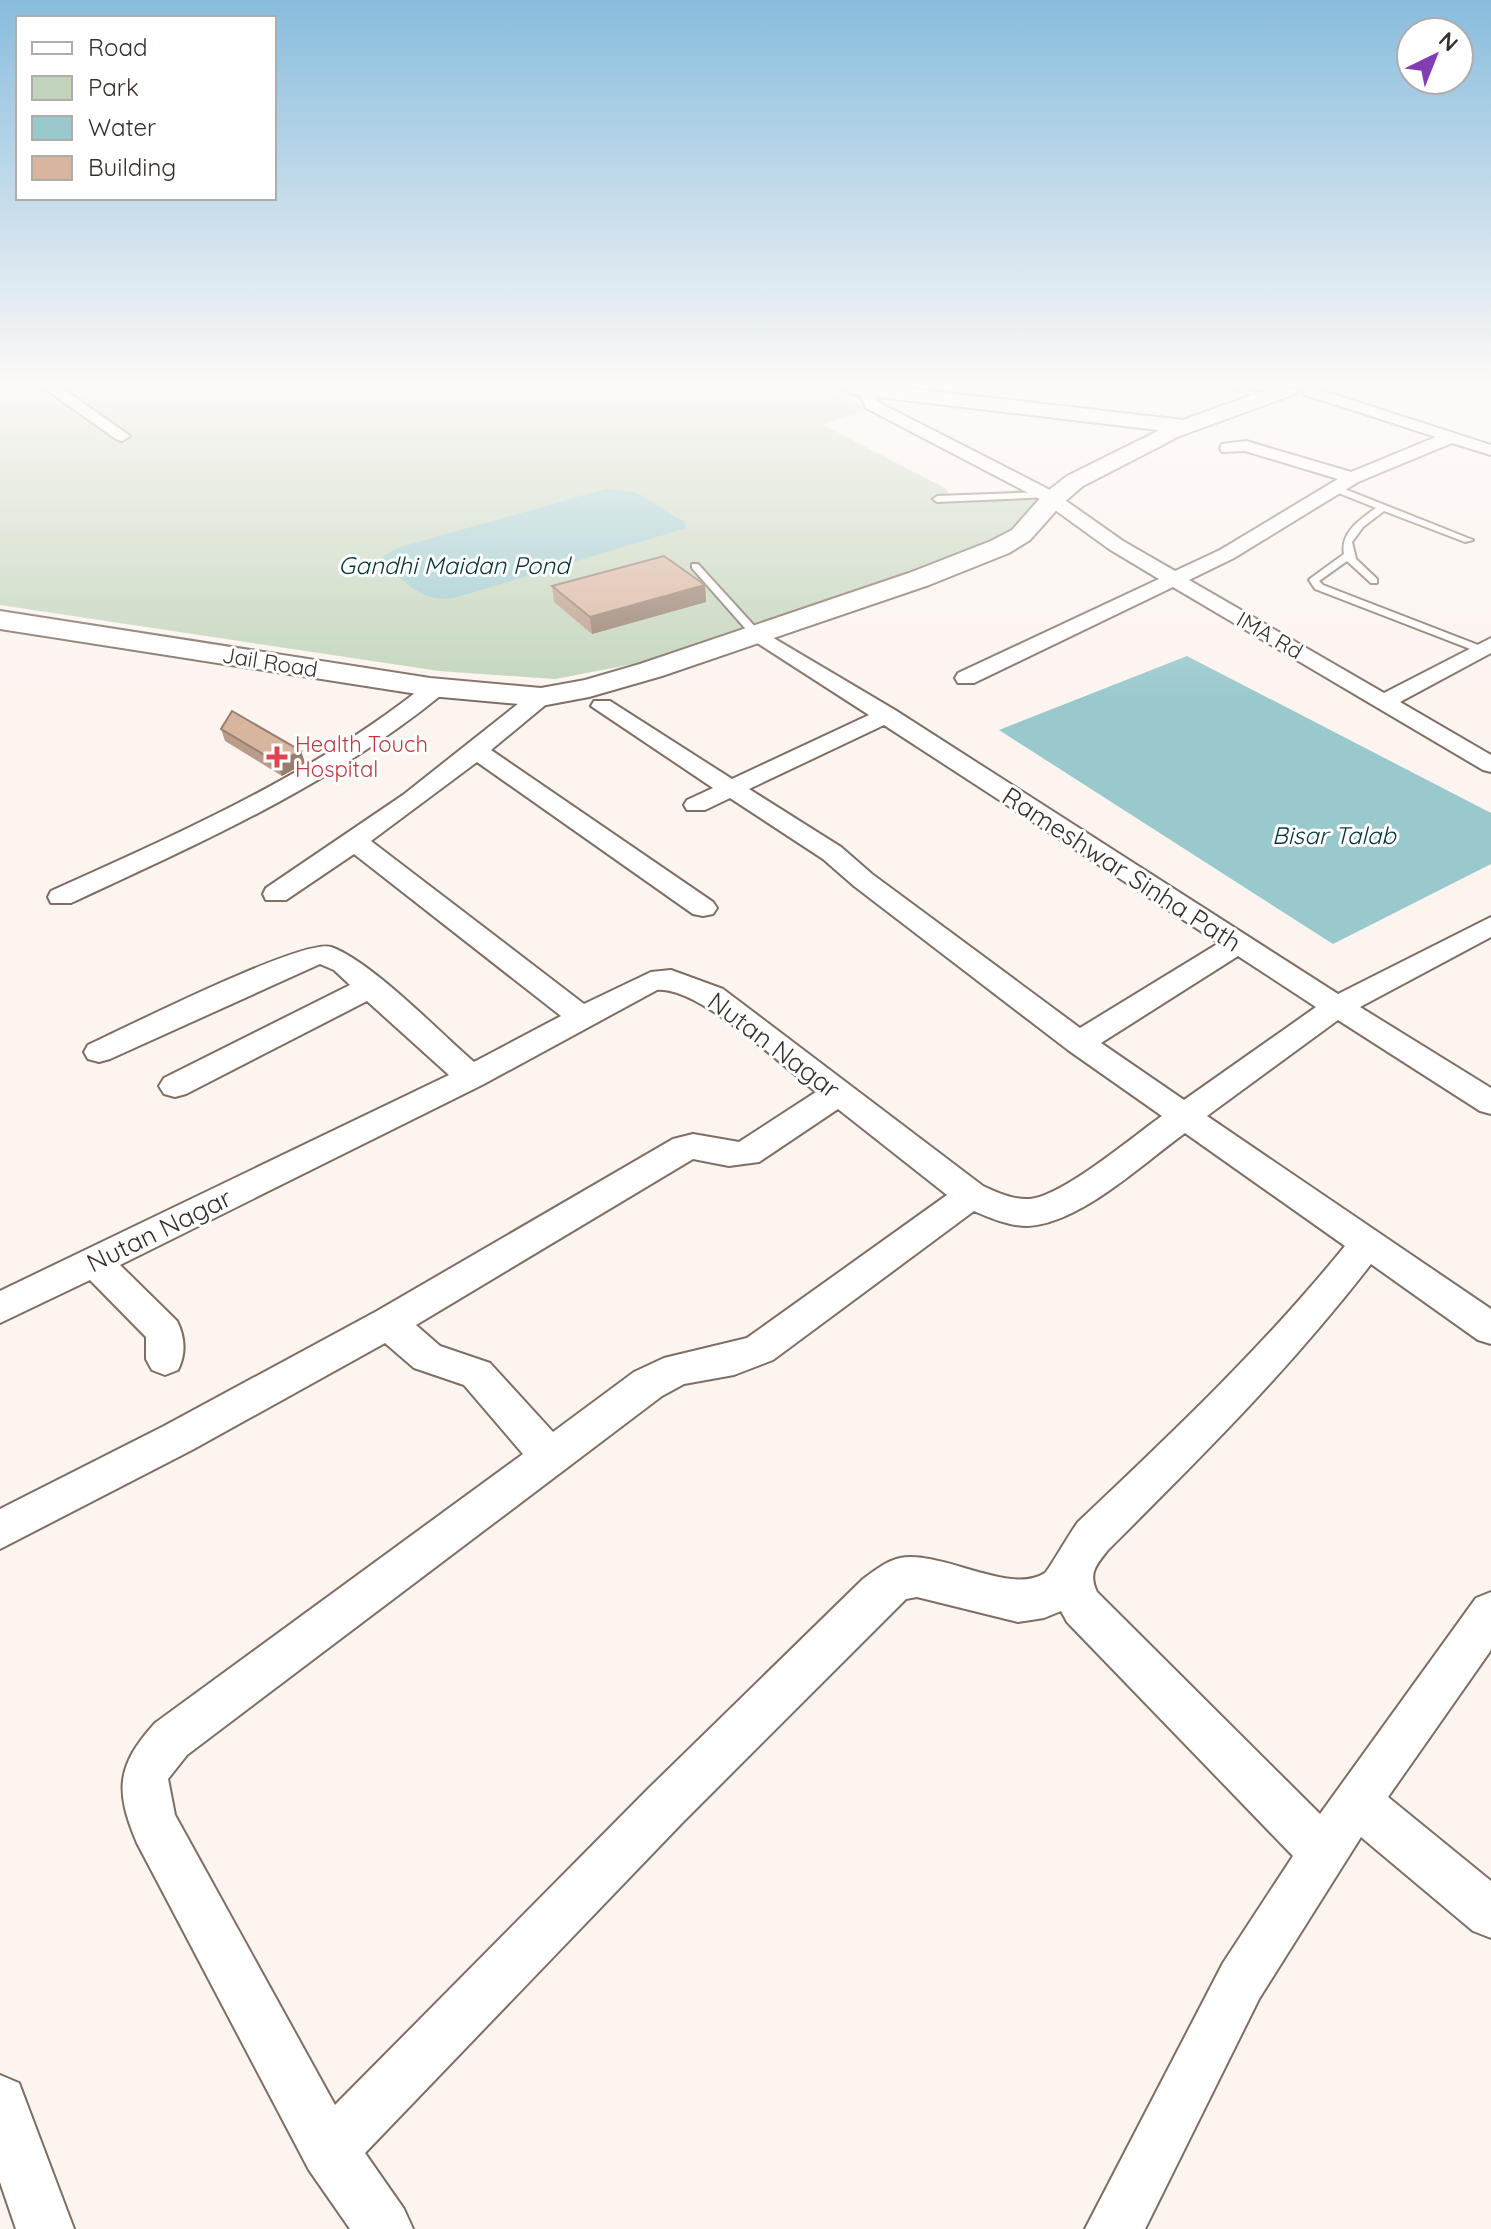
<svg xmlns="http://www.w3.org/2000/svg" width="1491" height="2229" font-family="Quicksand,sans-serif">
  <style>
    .green { fill: #c2d5bc }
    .water { fill: #99c9cd }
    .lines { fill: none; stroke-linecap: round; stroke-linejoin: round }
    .lane-casing { stroke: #7f6e64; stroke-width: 4 }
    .street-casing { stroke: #7f6e64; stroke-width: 4 }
    .primary-casing { stroke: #7f6e64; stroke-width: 4 }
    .highway-casing { stroke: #7f6e64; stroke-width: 4 }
    .lane { fill: #fff; fill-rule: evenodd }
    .street { fill: #fff; fill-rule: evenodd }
    .primary { fill: #fff; fill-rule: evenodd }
    .highway { fill: #fff; fill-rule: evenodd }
    .wall { fill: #ba9c89 }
    .shaded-wall { fill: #977f6f }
    .building { fill: #d8b59f; stroke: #977f6f; stroke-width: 2 }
    .health-dot { fill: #e0444e; stroke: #fff; stroke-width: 3 }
    .labels { text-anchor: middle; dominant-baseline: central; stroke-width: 6; stroke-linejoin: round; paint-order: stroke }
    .far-street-label { font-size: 22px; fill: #37302b; stroke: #fff }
    .far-health-label { font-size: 22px; fill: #be3a42; stroke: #fff; text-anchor: start }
    .far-water-label { font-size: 24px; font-style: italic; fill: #053639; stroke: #fff }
    .street-label { font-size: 26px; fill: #37302b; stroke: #fff }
  </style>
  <rect width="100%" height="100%" fill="#fcf4ef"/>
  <polygon class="green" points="0,388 829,388 869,410 821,424 945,488 951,497 1018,490 1053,499 1002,541 649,661 555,679 439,671 0,605"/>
  <g class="water">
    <path d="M606 489 635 492 684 522 686 528 454 598C423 603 409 584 385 566L381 558 397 548Z"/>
    <polygon points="1187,656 1491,813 1491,864 1333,944 999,730"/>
  </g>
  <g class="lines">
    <defs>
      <g id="lane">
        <polygon points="1230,388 1242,388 1256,393 1252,395"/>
        <path d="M1331 486H1337L1473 540 1465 542 1384 511 1363 527 1352 542 1356 559 1377 579V583H1371L1347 561 1319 581 1323 585 1486 648V652H1478L1315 589 1309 580 1311 578 1344 554C1340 532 1361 519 1376 508L1331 490Z"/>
        <polygon points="1046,492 1050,495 1049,497 937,502 933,499 937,496"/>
        <polygon points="692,564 698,564 759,631 759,635 751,635 692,568"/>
      </g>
      <g id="street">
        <polygon points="44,388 62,388 130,436 122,441 116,439"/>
        <polygon points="857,388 869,388 878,402 1052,491 1123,541 1175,571 1220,550 1338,479 1245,451 1222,452 1220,448 1222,444 1246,441 1351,472 1436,437 1303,394 1303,388 1314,388 1491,445 1491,455 1452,443 1358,482 1234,558 1189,580 1384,693 1491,638 1491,653 1400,702 1491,755 1491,772 1483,770 1173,587 974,683 958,683 955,678 958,673 1159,579 1109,549 1040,499 866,408"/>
        <path d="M755 627 895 710 1338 994 1491 917V937L1360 1007 1491 1088V1114L1480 1111 1338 1020 1207 1116 1491 1309V1344L1478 1340 1371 1264C1289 1370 1202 1456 1108 1550 1096 1565 1088 1573 1097 1592L1320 1814 1476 1598 1491 1592V1650L1388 1797 1491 1881V1938L1473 1931 1361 1837 1259 1999 1145 2229H1085L1223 1963 1293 1856 1067 1622 1061 1611 1044 1618 1018 1622 917 1597 906 1599 682 1823 365 2153 404 2209 413 2229H350L309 2170 137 1843C115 1791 116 1766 155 1723L523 1454 464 1385 414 1368 385 1343 192 1450 0 1549V1509L164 1426 377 1311 673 1139 693 1134 739 1142 816 1092C783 1066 698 986 657 990L482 1085 120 1265 177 1321C185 1337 186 1354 178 1370L165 1375 152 1370 146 1359V1337L90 1280 0 1323V1291L449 1075 367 1001 186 1094 175 1097 164 1094 159 1086 164 1078 350 985 334 970 320 964 110 1059 99 1062 88 1059 84 1052 88 1045C125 1028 303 938 331 947 371 961 439 1032 474 1062L561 1016 354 854 286 900H266L263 894 266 888 403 795 533 692H549L552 697 549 702 491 750 713 902 717 908 713 914 703 916 693 914 477 762 371 841 584 1004 651 972 671 970 723 989 983 1186C998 1193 1013 1200 1030 1199 1063 1196 1132 1137 1162 1116L1068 1050 854 886 823 859 730 798 705 810H687L684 805 687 800 713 788 591 706 594 701H610L732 779 869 715 748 637 745 633ZM884 725 1219 943 1080 1028 872 874 841 847 749 789ZM1238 956 1316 1007 1184 1100 1101 1043ZM838 1109 947 1195 747 1338 664 1358 634 1372 553 1432 490 1363 440 1346 416 1325 693 1159 729 1166 759 1162ZM1185 1133 1345 1246C1263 1347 1172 1433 1078 1522 1071 1531 1048 1571 1045 1573 1010 1596 942 1550 900 1558 886 1561 874 1571 863 1579L648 1789 335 2105 175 1815 168 1779 187 1755 662 1396 684 1384 734 1375 773 1360 974 1211C990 1218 1009 1226 1027 1226 1080 1224 1143 1163 1185 1133Z"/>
        <path d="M437 680 445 682 448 687 445 692C332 785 202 842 71 903H51L48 897 51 891C184 831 315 774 429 682Z"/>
        <polygon points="0,2075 19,2083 74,2229 16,2229 0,2182"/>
      </g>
      <polygon id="primary" points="1166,427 1177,434 1174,439 1083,486 1062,504 1030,540 1009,553 929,585 662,676 589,697 541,706 430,696 0,629 0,611 430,678 541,688 585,680 640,664 909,573 991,541 1012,530 1044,494 1067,476"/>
      <polygon id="highway" points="841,388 906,388 1183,420 1272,388 1299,390 1295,394 1166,441 1158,439 1155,434 1158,430 852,394"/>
    </defs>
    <use href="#lane" class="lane-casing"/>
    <use href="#street" class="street-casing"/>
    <use href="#primary" class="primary-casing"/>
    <use href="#highway" class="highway-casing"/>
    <use href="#lane" class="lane"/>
    <use href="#street" class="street"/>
    <use href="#primary" class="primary"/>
    <use href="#highway" class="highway"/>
  </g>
  <g class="wall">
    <polygon points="705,585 706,602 592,634 554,602 552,586"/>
    <polygon points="221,729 301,751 305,763 282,776 225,741"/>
  </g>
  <g class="shaded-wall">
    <polygon points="705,585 706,602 592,634 590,617"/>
    <polygon points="301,751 305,763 282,776 278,763"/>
  </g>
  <g class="building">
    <polygon points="664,556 705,585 590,617 552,586"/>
    <polygon points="232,711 301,751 278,763 221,729"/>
  </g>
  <linearGradient id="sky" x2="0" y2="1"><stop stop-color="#88bcdd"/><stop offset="0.55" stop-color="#fefaf8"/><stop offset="1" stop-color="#fefaf8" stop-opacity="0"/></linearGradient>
  <rect width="1491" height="700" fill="url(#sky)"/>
  <path class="health-dot" d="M273 745h8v8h8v8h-8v8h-8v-8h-8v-8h8z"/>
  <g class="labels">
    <g class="far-street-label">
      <text transform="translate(1270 635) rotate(30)">IMA Rd</text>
      <text transform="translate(270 662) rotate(9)">Jail Road</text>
    </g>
    <g class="far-health-label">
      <text x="295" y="744">Health Touch<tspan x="295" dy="25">Hospital</tspan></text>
    </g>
    <g class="far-water-label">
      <text x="454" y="565">Gandhi Maidan Pond</text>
      <text x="1334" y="835">Bisar Talab</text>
    </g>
    <g class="street-label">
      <text transform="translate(1122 869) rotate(33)">Rameshwar Sinha Path</text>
      <text transform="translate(774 1045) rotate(37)">Nutan Nagar</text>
      <text transform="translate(159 1230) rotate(-26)">Nutan Nagar</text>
    </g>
  </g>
  <rect x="16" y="16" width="260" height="184" fill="#ffffff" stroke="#afacaa" stroke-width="2"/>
  <rect x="32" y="42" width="40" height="12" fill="#ffffff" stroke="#afacaa" stroke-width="2"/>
  <text x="88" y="56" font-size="24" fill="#37302b">Road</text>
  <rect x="32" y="76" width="40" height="24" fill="#c2d5bc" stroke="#afacaa" stroke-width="2"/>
  <text x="88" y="96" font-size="24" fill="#37302b">Park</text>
  <rect x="32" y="116" width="40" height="24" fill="#99c9cd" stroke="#afacaa" stroke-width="2"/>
  <text x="88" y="136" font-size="24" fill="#37302b">Water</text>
  <rect x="32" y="156" width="40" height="24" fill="#d8b59f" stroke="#afacaa" stroke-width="2"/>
  <text x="88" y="176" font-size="24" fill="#37302b">Building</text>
  <g transform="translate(1435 56) rotate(43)"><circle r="38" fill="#ffffff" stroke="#afacaa" stroke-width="2"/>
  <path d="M0-6L14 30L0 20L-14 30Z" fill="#813db1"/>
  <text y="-12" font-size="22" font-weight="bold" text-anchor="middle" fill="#37302b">N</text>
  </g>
</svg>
